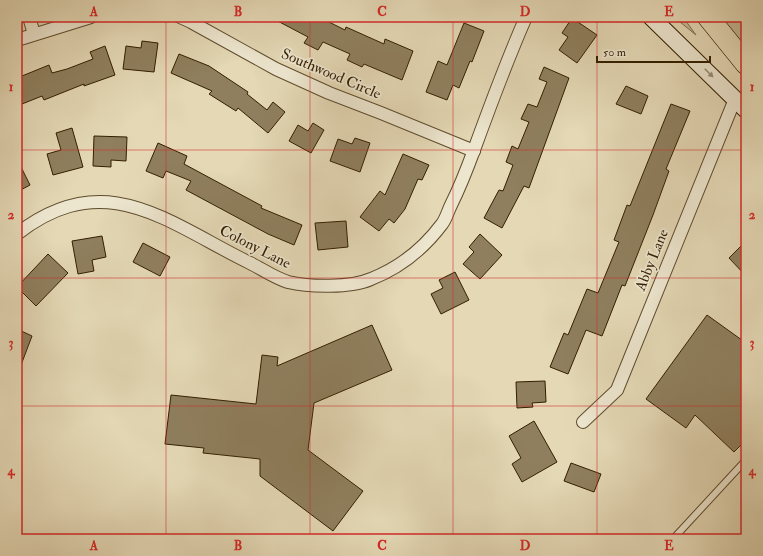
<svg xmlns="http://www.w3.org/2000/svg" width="763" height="556" font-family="'IM FELL Double Pica',serif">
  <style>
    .green { fill: #c6b896; stroke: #7c6b4b }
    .building { fill: #8f7f5e; stroke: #331e00 }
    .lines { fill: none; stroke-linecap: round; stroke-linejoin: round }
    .service-casing { stroke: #5f4c2d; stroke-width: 8 }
    .minor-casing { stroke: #5f4c2d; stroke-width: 14 }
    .secondary-casing { stroke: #331e00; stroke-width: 18 }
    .motorway-casing { stroke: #331e00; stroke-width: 22 }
    .service { stroke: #ede6cf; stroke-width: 6 }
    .minor { stroke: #ede6cf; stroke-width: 12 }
    .secondary { stroke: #ede6cf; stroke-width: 16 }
    .motorway { stroke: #e4d8b5; stroke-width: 21 }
    .oneway { fill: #998c72 }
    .grid { fill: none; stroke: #d62828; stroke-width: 1; stroke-opacity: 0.55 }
    .labels { text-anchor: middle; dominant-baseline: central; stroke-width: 3.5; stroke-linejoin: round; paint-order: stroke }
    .street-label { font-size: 15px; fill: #331e00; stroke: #ede6cf }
    .neatline { fill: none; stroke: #d62828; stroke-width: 1.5 }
    .grid-label { font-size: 13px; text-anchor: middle; font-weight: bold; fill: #d62828 }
  </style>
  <rect width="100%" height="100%" fill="#e4d8b5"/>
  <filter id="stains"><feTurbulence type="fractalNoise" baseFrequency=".005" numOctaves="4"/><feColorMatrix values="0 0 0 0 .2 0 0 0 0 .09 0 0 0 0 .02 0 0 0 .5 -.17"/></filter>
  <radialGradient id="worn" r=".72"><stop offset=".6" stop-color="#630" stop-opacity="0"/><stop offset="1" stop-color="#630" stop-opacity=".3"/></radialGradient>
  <g class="green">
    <polygon points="674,17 683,17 696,35"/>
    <polygon points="715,17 742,17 746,22 746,56"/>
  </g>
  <g class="building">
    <polygon points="270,17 319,17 345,30 346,27 384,44 385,39 413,51 402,80 364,64 362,67 347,60 350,54 323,42 318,50 304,43 308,37"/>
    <polygon points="572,18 597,35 577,63 559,50 568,37 562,33"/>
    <polygon points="464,23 484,31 472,62 470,61 459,88 453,85 447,100 426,92 438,61 447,65"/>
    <polygon points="142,41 158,43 154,72 123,69 126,46 141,48"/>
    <polygon points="105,46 115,75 84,86 84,84 44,100 42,96 17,106 17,78 49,65 52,73 67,69 93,59 90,52"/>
    <polygon points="179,54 209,66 248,92 247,94 267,110 273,102 285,112 268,133 238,108 236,111 209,94 212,91 171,73"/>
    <polygon points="544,67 569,78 529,188 524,186 502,228 484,218 499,190 503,191 513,165 506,162 512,146 518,149 529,122 521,119 528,104 537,107 547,82 539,79"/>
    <polygon points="626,86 648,96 641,114 616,104"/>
    <polygon points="671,104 690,111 666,169 669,171 653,215 625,286 622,285 602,336 586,330 568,374 550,367 564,333 568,335 587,289 598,293 619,242 614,240 627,205 630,206"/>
    <polygon points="313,123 324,130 311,153 289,141 298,125 308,131"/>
    <polygon points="72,128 83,167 53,175 47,154 61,150 56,133"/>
    <polygon points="94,136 127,137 126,161 111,160 111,167 93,166"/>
    <polygon points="355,138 370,143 360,172 330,161 338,139 352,144"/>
    <polygon points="158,143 187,156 184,164 262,206 261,208 302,225 294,245 268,234 186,190 191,181 166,171 163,178 146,171"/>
    <polygon points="403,154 429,165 422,180 418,179 405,209 394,223 389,219 379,231 360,217 380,191 385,195"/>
    <polygon points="17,159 30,185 17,192"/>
    <polygon points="346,221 348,247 318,250 315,223"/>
    <polygon points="480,234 502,255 480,279 463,264 474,252 469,247"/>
    <polygon points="102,236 106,257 92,260 94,271 78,274 72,241"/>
    <polygon points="746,241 746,276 729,258"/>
    <polygon points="143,243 170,257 160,276 133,262"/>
    <polygon points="48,254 68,273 36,306 17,287"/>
    <polygon points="455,272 469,300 441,314 431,294 443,288 439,280"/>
    <polygon points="707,315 746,343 746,440 734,452 695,415 686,428 646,399"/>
    <polygon points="372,325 392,370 314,403 308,450 363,491 333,531 260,476 260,459 203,453 204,448 165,444 171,395 256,404 262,355 278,357 277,366"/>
    <polygon points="17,329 32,336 18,373 17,373"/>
    <polygon points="545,381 546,402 532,403 533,407 517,408 516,382"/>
    <polygon points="534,421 557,462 522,482 512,464 521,458 509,436"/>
    <polygon points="571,463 601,474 594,492 564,481"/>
  </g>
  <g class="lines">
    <defs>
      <polyline id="service" points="673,539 746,460"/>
      <g id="minor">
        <polyline points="29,17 34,34"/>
        <polyline points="180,17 191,22 276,69 329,93 381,113 474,151"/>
        <polyline points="17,40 91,17"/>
        <path d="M17 234C105 165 168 223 250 263 262 269 275 278 288 282 309 287 351 288 371 279 399 268 424 248 442 224 446 219 448 211 451 205 460 187 467 169 474 150 490 106 507 60 526 17"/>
        <polyline points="583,422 617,390 735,99"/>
      </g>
      <polyline id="secondary" points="651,17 746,110"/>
      <polyline id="motorway" points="708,17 746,64"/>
    </defs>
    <use href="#service" class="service-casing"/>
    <use href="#minor" class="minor-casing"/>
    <use href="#secondary" class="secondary-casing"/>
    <use href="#motorway" class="motorway-casing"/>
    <use href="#service" class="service"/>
    <use href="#minor" class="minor"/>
    <use href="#secondary" class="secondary"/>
    <use href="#motorway" class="motorway"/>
  </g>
  <defs><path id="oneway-solid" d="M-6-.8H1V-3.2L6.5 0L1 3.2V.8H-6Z"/></defs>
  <use class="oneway" href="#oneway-solid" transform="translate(709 73) rotate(45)"/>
  <path class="grid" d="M166 17V539M310 17V539M453 17V539M597 17V539M17 150H746M17 278H746M17 406H746"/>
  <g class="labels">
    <g class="street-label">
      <text transform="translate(331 74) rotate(23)">Southwood Circle</text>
      <text transform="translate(255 247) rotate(27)">Colony Lane</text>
      <text transform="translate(652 260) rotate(-68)">Abby Lane</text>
    </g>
  </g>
  <rect width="763" height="556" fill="none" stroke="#e4d8b5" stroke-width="44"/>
  <path d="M597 56v6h113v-6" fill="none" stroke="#331e00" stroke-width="2"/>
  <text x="603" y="56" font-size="12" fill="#331e00" stroke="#ede6cf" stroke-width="3" paint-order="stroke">50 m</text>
  <rect x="22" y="22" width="719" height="512" class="neatline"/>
  <g class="grid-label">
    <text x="94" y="16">A</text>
    <text x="238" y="16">B</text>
    <text x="382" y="16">C</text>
    <text x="525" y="16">D</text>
    <text x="669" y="16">E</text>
    <text x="11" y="91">1</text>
    <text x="752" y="91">1</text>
    <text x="11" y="219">2</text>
    <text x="752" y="219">2</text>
    <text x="11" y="347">3</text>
    <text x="752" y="347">3</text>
    <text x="11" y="475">4</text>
    <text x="752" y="475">4</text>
    <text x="94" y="550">A</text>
    <text x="238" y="550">B</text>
    <text x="382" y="550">C</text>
    <text x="525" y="550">D</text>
    <text x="669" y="550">E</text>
  </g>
  <rect width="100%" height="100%" filter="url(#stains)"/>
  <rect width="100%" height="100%" fill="url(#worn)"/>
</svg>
